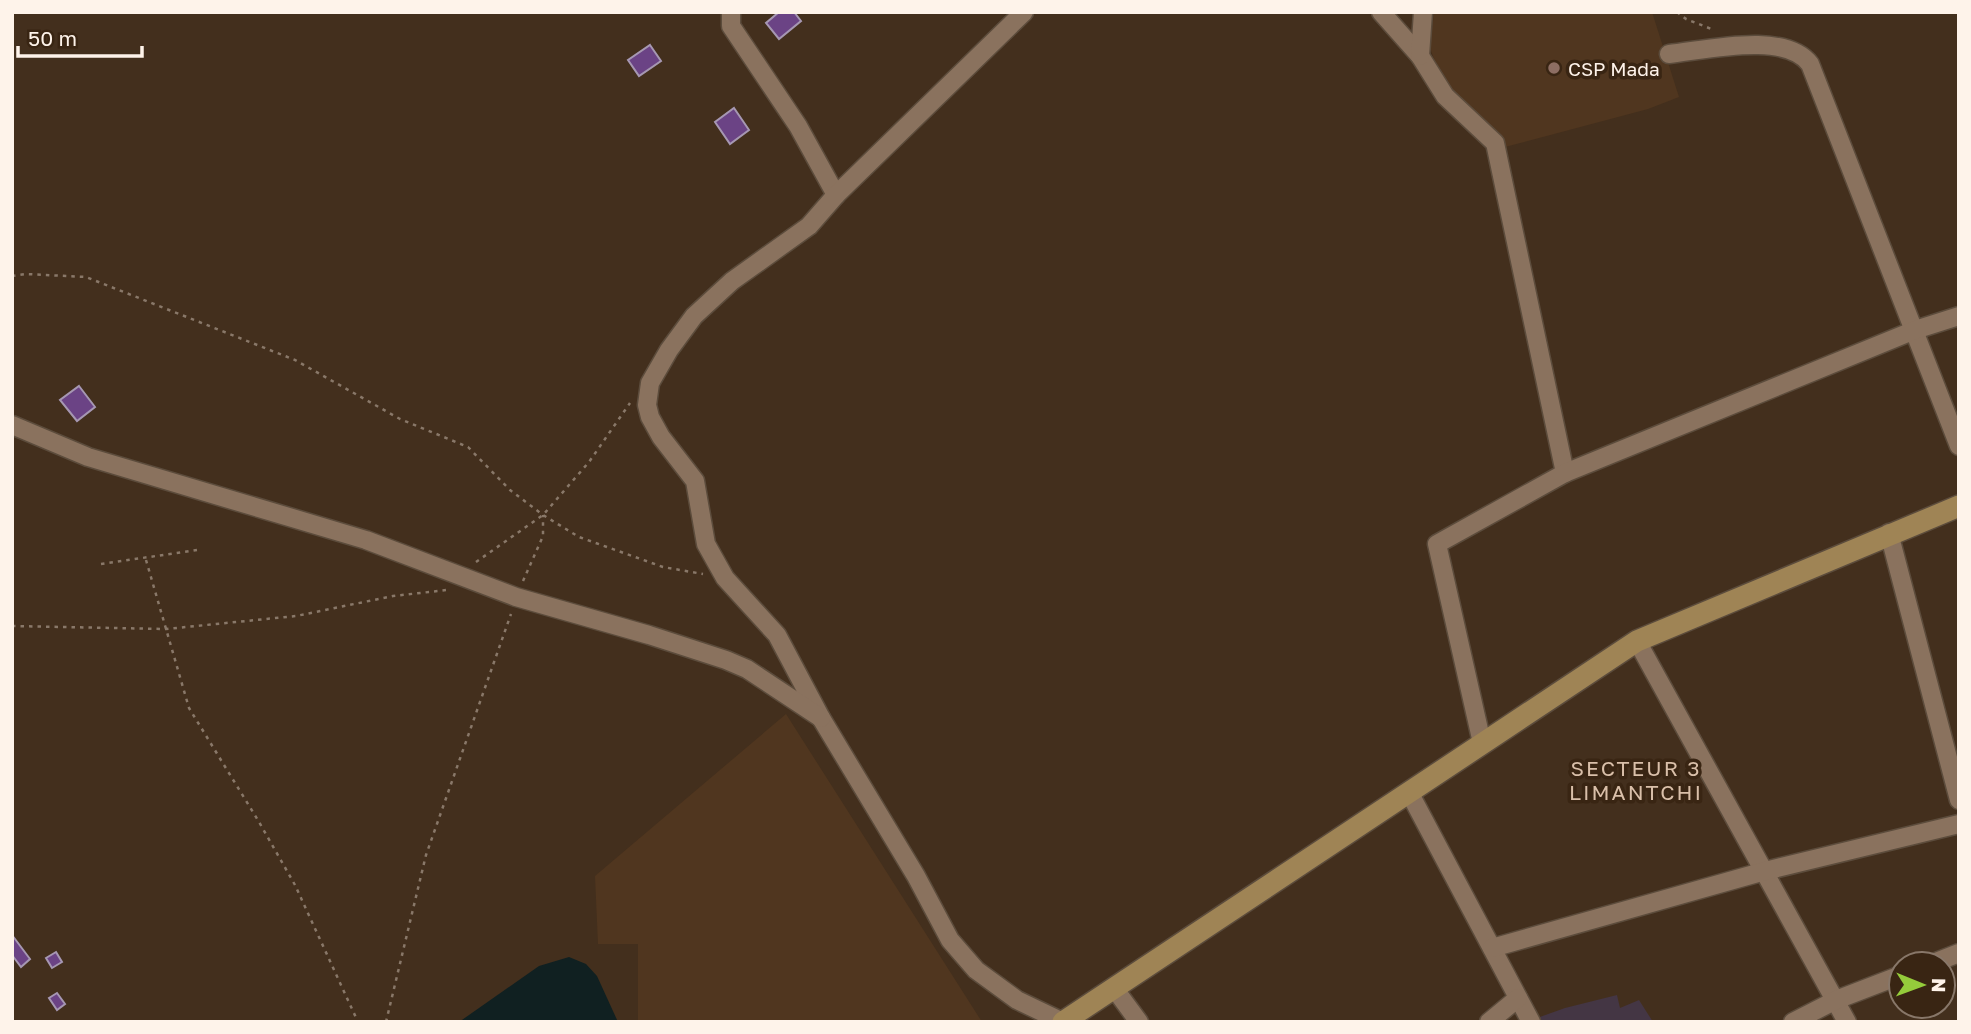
<svg xmlns="http://www.w3.org/2000/svg" width="1971" height="1034" font-family="'Golos Text',sans-serif">
  <style>
    .built { fill: #50361f }
    .medical { fill: #443644 }
    .water { fill: #102021 }
    .building { fill: #6b4385; stroke: #a697b2; stroke-width: 2 }
    .lines { fill: none; stroke-linecap: round; stroke-linejoin: round }
    .street-casing { stroke: #5c4c3c; stroke-width: 21 }
    .secondary-casing { stroke: #5c4c3c; stroke-width: 24 }
    .path { stroke: #897869; stroke-width: 2.5; stroke-dasharray: 3.5 5; stroke-linecap: butt }
    .street { stroke: #8a725e; stroke-width: 18 }
    .secondary { stroke: #9f8455; stroke-width: 21 }
    .education-dot { fill: #8d6e63; stroke: #392513; stroke-width: 2.5 }
    .labels { text-anchor: middle; dominant-baseline: central; stroke-width: 7; stroke-linejoin: round; paint-order: stroke }
    .poi-label { font-size: 19px; fill: #fef3ea; stroke: #392513; text-anchor: start }
    .neighbourhood-label { font-size: 21px; letter-spacing: 2px; fill: #d9bfa9; stroke: #392513 }
  </style>
  <rect width="100%" height="100%" fill="#432f1d"/>
  <g class="built">
    <polygon points="1434,12 1652,12 1679,97 1648,109 1505,147 1445,88 1430,48"/>
    <polygon points="786,714 982,1022 638,1022 638,944 598,944 595,876"/>
  </g>
  <polygon class="medical" points="1617,995 1620,1008 1639,1000 1653,1022 1539,1022 1537,1018 1565,1008"/>
  <polygon class="water" points="569,957 586,964 597,976 618,1022 459,1022 539,966"/>
  <g class="building">
    <polygon points="779,12 794,12 801,21 779,39 766,23"/>
    <polygon points="650,45 661,61 639,76 628,60"/>
    <polygon points="734,108 749,130 730,144 715,122"/>
    <polygon points="79,386 95,407 77,421 60,400"/>
    <polygon points="12,935 30,959 21,967 12,955"/>
    <polygon points="56,952 62,962 52,968 46,958"/>
    <polygon points="57,993 65,1004 57,1010 49,998"/>
  </g>
  <g class="lines">
    <defs>
      <g id="street">
        <polyline points="731,12 731,26 798,126 836,195"/>
        <polyline points="1024,12 836,195 809,226 732,281 694,316 669,350 650,383 647,405 650,417 661,437 695,481 706,544 725,578 777,635 821,718 916,876 950,940 976,970 1017,1000 1063,1022"/>
        <polyline points="1381,12 1420,56 1445,96 1495,143 1565,473"/>
        <path d="M1669 54C1707 50 1785 31 1810 64L1959 446"/>
        <polyline points="1420,56 1423,12"/>
        <polyline points="12,425 88,457 366,540 516,597 649,635 726,660 747,669 821,718"/>
        <polyline points="1889,533 1959,800"/>
        <polyline points="1637,641 1847,1022"/>
        <polyline points="1482,743 1437,544 1565,473 1915,330 1959,316"/>
        <polyline points="1409,792 1531,1022"/>
        <polyline points="1492,948 1765,871 1959,824"/>
        <polyline points="1931,964 1959,953"/>
        <polyline points="1114,988 1139,1022"/>
        <polyline points="1489,1022 1518,998"/>
        <polyline points="1793,1022 1836,1000 1901,975"/>
      </g>
      <polyline id="secondary" points="1063,1022 1637,641 1959,506"/>
    </defs>
    <use href="#street" class="street-casing"/>
    <use href="#secondary" class="secondary-casing"/>
    <g class="path">
      <polyline points="1677,12 1686,19 1714,30"/>
      <polyline points="12,276 26,274 86,277 295,360 400,419 468,447 510,490 543,515 579,537 663,567 703,574"/>
      <polyline points="146,560 189,708 259,822 295,885 358,1022"/>
      <polyline points="476,562 543,515 589,462 630,403"/>
      <polyline points="101,564 197,550"/>
      <polyline points="523,581 543,536 543,515"/>
      <polyline points="12,626 166,629 296,616 393,596 447,590"/>
      <polyline points="386,1022 426,855 511,614"/>
    </g>
    <use href="#street" class="street"/>
    <use href="#secondary" class="secondary"/>
  </g>
  <circle class="education-dot" cx="1554" cy="68" r="7"/>
  <g class="labels">
    <g class="poi-label">
      <text x="1568" y="68">CSP Mada</text>
    </g>
    <g class="neighbourhood-label">
      <text x="1636" y="768">SECTEUR 3<tspan x="1636" dy="24">LIMANTCHI</tspan></text>
    </g>
  </g>
  <rect width="1971" height="1034" fill="none" stroke="#fef3ea" stroke-width="28"/>
  <g transform="translate(1922 985) rotate(91)"><circle r="33" fill="#392513" stroke="#887769" stroke-width="2"/>
  <path d="M0-5L12 26L0 18L-12 26Z" fill="#95cc3b"/>
  <text y="-10" font-size="19" font-weight="bold" text-anchor="middle" fill="#fef3ea">N</text>
  </g>
  <path d="M18 46v10h124v-10" fill="none" stroke="#fef3ea" stroke-width="3.5"/>
  <text x="28" y="46" font-size="21" fill="#fef3ea" stroke="#392513" stroke-width="5" paint-order="stroke">50 m</text>
</svg>
